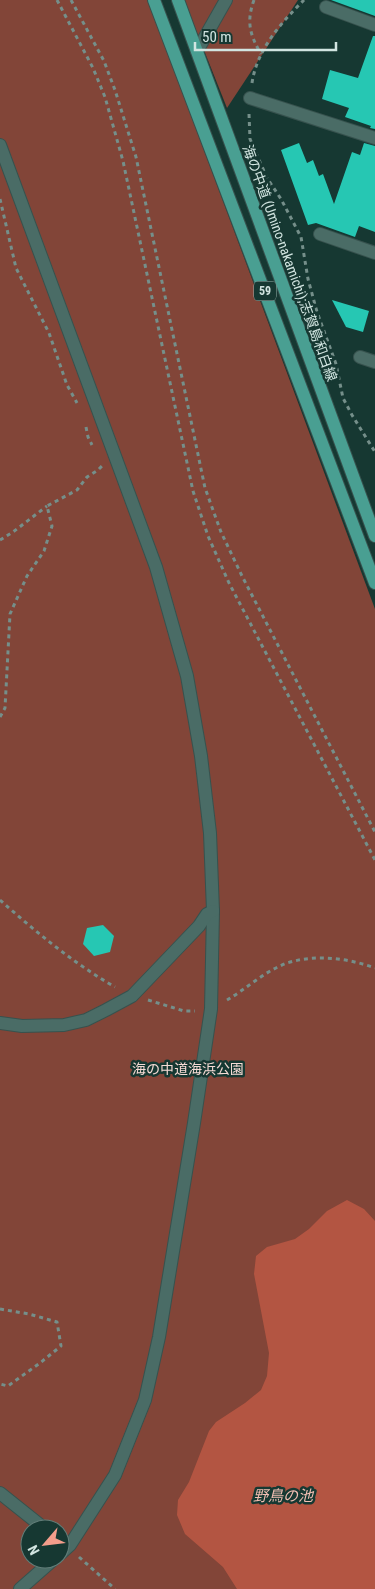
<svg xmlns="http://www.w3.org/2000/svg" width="375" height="1589" font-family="'Roboto Condensed','Noto Sans JP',sans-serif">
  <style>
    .green { fill: #824538; fill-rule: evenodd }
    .water { fill: #b35542 }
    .building { fill: #26c7b3 }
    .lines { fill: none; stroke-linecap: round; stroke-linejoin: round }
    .minor-casing { stroke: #37524e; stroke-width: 14 }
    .major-casing { stroke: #37524e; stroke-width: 14 }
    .path { stroke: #758f8a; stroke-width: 3; stroke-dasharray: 4 4; stroke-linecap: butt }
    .minor { stroke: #4a6c66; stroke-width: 12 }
    .major { stroke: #499f92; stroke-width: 12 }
    .labels { text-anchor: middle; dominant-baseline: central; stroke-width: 5; stroke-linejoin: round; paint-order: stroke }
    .shield { fill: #163832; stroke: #9ab1ac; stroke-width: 1 }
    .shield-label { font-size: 12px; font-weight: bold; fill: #d2e5e1 }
    .street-label { font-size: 14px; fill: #d2e5e1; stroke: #163832 }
    .park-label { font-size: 14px; fill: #f6dbd5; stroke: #163832 }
    .water-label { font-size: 15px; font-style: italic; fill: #f3bfb3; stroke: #163832 }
  </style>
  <rect width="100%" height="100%" fill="#163832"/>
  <g class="green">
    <path d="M0 0H148L375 609V1589H0ZM30 1529H60V1559H30Z"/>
    <polygon points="184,0 298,0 227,108"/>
  </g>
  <polygon class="water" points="347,1200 364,1209 375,1221 375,1589 237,1589 223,1567 185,1534 177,1515 178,1500 189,1482 209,1431 216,1422 245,1403 261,1390 267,1376 269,1353 254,1274 256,1256 267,1247 295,1239 309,1229 327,1211"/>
  <g class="building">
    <polygon points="331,0 375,0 375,16"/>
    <polygon points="373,36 375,36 375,129 370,128 371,126 345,117 349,108 322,99 330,70 358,78"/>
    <polygon points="299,143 307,163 313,160 319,176 323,174 334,204 352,152 360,155 364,143 375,146 375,232 359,226 355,237 316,223 308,225 281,150"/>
    <polygon points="332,300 369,311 363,332 346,327"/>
    <polygon points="103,925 114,936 110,952 94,956 83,944 87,928"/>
  </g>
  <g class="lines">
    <defs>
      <g id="minor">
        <polyline points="326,7 375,25"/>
        <polyline points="197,51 226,0"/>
        <polyline points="250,98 375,138"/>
        <polyline points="0,145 156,567 187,676 201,756 210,833 213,911 211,1009 194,1123 159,1337 145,1400 115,1475 70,1545 60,1554"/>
        <polyline points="320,234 375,253"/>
        <polyline points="360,357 375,362"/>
        <polyline points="0,1023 22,1026 64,1025 86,1020 106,1010 132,996 199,926 207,914 213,911"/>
        <polyline points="0,1493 45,1529"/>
        <polyline points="20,1589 54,1559"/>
      </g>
      <g id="major">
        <polyline points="154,0 375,583"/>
        <polyline points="178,0 375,536"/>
      </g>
    </defs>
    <use href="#minor" class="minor-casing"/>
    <use href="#major" class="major-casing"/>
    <g class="path">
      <polyline points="57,0 93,68 105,97 123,161 193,491 208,536 229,583 375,860"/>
      <polyline points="71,0 104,61 115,90 136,157 205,488 221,532 242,576 375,832"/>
      <path d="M254 0C246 22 250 35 261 54"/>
      <path d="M252 83C257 49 281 23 304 0"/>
      <polyline points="249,114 250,139 267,178 281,199 301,237 308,279 317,312 336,364 343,398 352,415 375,452"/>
      <polyline points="0,199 16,268 49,333 67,385 77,403"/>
      <polyline points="86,427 88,437 92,445"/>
      <polyline points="0,540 13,532 47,506"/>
      <polyline points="0,717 5,708 10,614 27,576 44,551 52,526 47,506 77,490 87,477 98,470 103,465"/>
      <path d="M0 900C36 932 73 963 115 987"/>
      <polyline points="148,1000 184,1011 195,1011"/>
      <path d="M227 1000C246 989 265 971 287 963 316 954 347 958 375 968"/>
      <polyline points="0,1309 29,1314 57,1322 61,1346 40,1363 8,1386 0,1384"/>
      <polyline points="79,1557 115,1589"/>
    </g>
    <use href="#minor" class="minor"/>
    <use href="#major" class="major"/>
  </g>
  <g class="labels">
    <rect class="shield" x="254" y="281.5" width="22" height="19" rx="4"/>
    <g class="shield-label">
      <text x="265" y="291">59</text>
    </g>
    <g class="street-label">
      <text transform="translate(290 263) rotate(70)">海の中道 (Umino-nakamichi);志賀島和白線</text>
    </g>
    <g class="park-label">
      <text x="188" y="1069">海の中道海浜公園</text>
    </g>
    <g class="water-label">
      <text x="283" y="1496">野鳥の池</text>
    </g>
  </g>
  <g transform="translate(45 1544) rotate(242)"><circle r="24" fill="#163832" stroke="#617d78"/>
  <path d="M0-4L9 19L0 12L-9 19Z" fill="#f49d8b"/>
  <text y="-8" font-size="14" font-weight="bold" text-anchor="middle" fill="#d2e5e1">N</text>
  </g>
  <path d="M195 42v8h141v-8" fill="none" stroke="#d2e5e1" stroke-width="2.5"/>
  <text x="202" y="42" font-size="15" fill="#d2e5e1" stroke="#163832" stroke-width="4" paint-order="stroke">50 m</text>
</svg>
